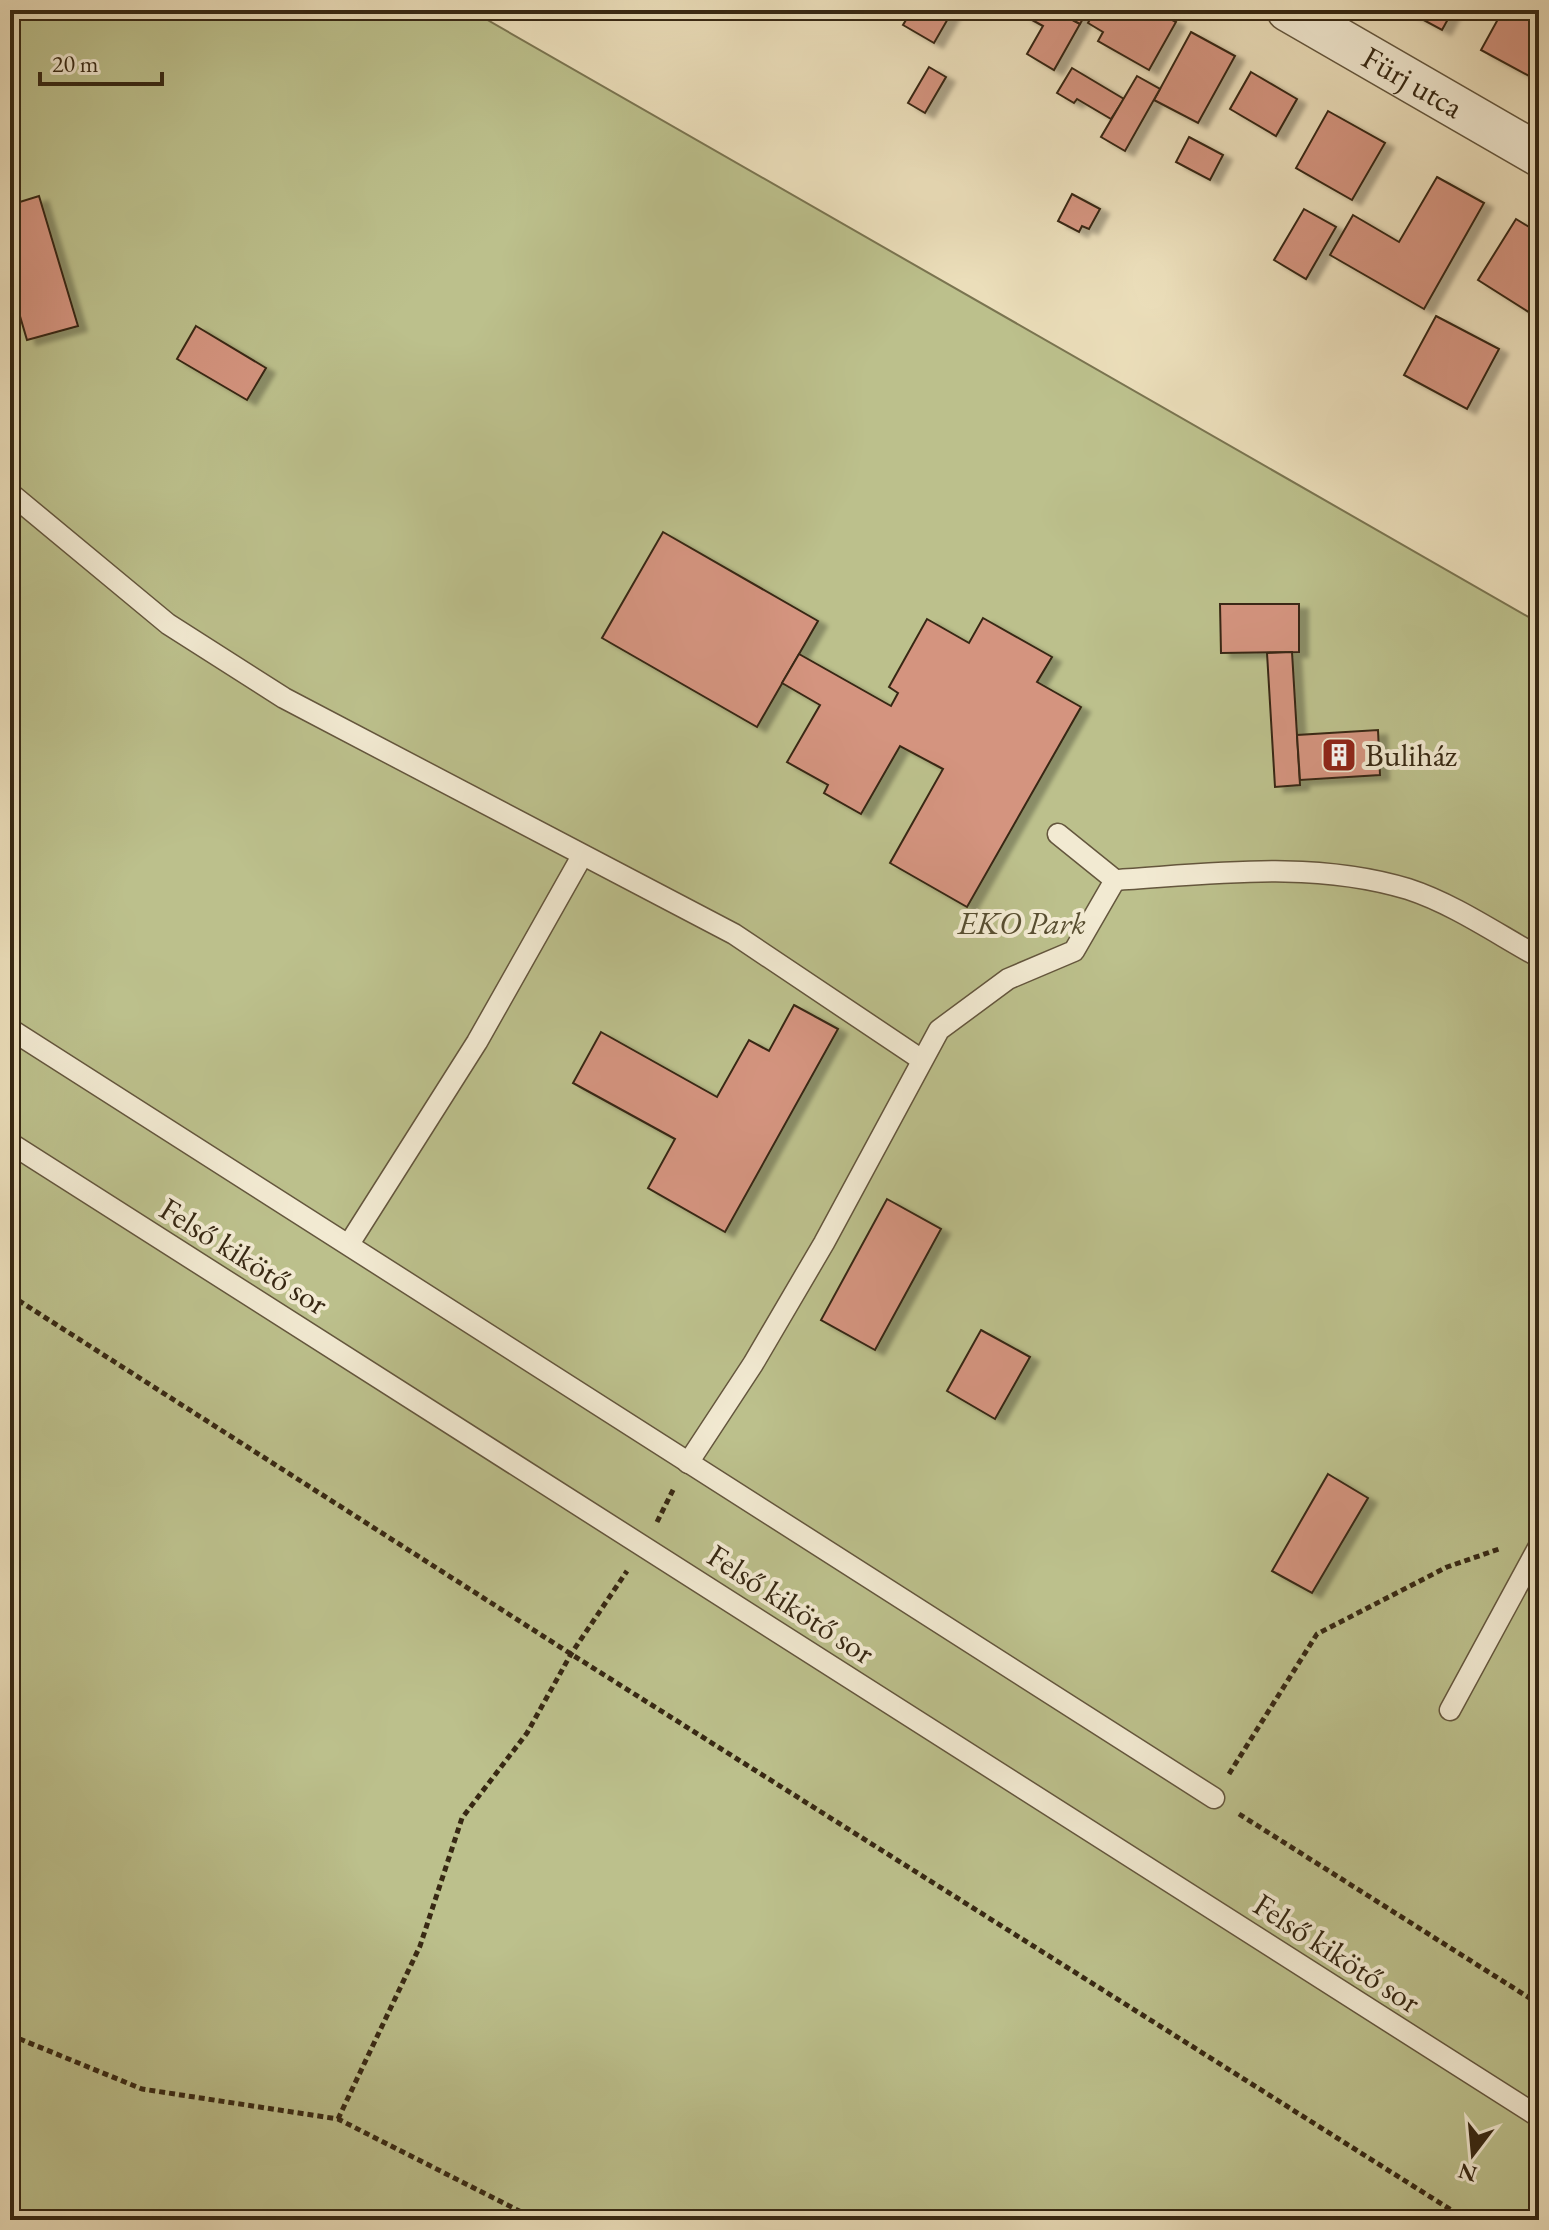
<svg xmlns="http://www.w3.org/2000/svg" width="1549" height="2230" font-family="'EB Garamond',serif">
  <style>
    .green { fill: #bcc08c; stroke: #7a7450; stroke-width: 2 }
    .building { fill: #d4947f; stroke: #372813; stroke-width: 2; filter: url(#shadow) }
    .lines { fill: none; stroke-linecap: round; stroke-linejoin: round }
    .service-casing { stroke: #64563d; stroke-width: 23 }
    .minor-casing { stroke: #64563d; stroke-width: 45 }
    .path { stroke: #372813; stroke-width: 5; stroke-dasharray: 6 4; stroke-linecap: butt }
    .service { stroke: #f2ead2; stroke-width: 20 }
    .minor { stroke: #f2ead2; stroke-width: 42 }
    .labels { text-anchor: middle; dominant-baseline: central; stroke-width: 8; stroke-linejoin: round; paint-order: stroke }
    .street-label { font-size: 32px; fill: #372813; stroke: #f2ead2 }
    .poi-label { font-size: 32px; fill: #372813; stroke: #f2ead2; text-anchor: start }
    .park-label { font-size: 32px; font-style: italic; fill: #584e31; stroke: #f2ead2 }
  </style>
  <defs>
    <filter id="shadow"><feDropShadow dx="9" dy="5" stdDeviation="2" flood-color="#0004"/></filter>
  </defs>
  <rect width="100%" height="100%" fill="#ebdeba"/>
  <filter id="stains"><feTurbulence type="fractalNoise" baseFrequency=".0025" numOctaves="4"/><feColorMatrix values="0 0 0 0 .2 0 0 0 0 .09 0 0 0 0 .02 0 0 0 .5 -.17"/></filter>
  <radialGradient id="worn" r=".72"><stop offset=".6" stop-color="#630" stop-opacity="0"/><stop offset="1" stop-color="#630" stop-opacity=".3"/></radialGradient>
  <polygon class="green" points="10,10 470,10 1539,623 1539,2220 10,2220"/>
  <g class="building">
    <polygon points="912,10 953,10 934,43 903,25"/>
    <polygon points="1026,10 1054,10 1080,24 1054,70 1027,54 1043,26 1023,15"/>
    <polygon points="1054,10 1088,10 1080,24"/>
    <polygon points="1095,10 1154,10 1176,22 1149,70 1098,41 1103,32 1088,23"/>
    <polygon points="1405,10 1453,10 1442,30"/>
    <polygon points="1503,10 1539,10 1539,57 1529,76 1481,50"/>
    <polygon points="1191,32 1235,56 1198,123 1154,100"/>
    <polygon points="929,67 946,77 925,113 908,103"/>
    <polygon points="1072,68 1124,99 1111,119 1077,99 1074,103 1057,93"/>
    <polygon points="1251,72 1297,99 1276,136 1230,109"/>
    <polygon points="1137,76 1160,89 1125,151 1101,137"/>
    <polygon points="1328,111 1385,143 1352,200 1296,168"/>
    <polygon points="1189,137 1223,155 1210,180 1176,162"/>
    <polygon points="1437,177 1484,203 1424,309 1330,255 1353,215 1399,242"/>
    <polygon points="1072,194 1100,209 1089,229 1082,226 1079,232 1058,221"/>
    <polygon points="39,196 78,326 27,340 10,282 10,205"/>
    <polygon points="1304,209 1336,227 1306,279 1274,260"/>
    <polygon points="1516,219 1539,233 1539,308 1535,316 1478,280"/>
    <polygon points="1436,316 1499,349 1467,409 1404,375"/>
    <polygon points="196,326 266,368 247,400 177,359"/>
    <polygon points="663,532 818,621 757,727 602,638"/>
    <polygon points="1220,604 1299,604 1299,652 1221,653"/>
    <polygon points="983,618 1052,657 1037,682 1081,707 967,907 890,863 943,769 900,746 861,814 824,793 828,785 787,762 820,705 782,683 799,654 891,706 898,693 889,687 927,619 969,643"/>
    <polygon points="1292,652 1300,785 1275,787 1267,653"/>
    <polygon points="1378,730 1380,775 1300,780 1297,735"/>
    <polygon points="794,1005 838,1029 725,1232 648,1188 675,1139 573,1083 601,1032 717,1097 749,1040 769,1051"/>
    <polygon points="887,1199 941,1229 875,1350 821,1320"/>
    <polygon points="981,1330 1030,1357 995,1419 947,1391"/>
    <polygon points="1328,1474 1368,1498 1312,1593 1272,1571"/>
  </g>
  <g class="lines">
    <defs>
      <g id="service">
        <polyline points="10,493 168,624 284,698 734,934 922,1060"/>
        <path d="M1058 834 1115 880C1212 874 1313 860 1408 889 1454 904 1497 934 1539 957"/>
        <polyline points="10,1029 1214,1798"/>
        <polyline points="10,1143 1539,2117"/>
        <polyline points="349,1244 477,1042 582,856"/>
        <polyline points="688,1463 753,1364 824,1243 939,1030 1008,979 1074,951 1115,880"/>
        <polyline points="1450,1710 1539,1546"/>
      </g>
      <g id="minor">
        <path id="s1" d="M1288 10 1539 155"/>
      </g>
    </defs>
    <use href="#service" class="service-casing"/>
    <use href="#minor" class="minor-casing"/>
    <g class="path">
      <polyline points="10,1295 571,1654 1467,2220"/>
      <polyline points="657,1522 674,1488"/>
      <polyline points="1229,1774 1317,1634 1447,1567 1502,1548"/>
      <polyline points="1239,1814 1539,2004"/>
      <polyline points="10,2035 142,2089 338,2119 537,2220"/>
      <polyline points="338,2119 420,1946 462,1818 527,1733 571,1654 627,1571"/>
    </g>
    <use href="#service" class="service"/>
    <use href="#minor" class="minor"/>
  </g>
  <defs>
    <symbol id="building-square" viewBox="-11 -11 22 22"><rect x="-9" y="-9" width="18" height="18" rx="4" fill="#8f2418" stroke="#f2ead2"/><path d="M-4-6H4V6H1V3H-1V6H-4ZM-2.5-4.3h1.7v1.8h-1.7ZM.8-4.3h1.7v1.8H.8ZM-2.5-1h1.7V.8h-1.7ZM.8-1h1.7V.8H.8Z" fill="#fff"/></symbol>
  </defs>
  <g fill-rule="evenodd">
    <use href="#building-square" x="1319" y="735" width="40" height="40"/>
  </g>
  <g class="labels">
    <g class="street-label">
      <text stroke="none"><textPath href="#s1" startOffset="144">Fürj utca</textPath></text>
      <text transform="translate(244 1256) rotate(32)">Felső kikötő sor</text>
      <text transform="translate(791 1604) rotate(33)">Felső kikötő sor</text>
      <text transform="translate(1337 1953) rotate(33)">Felső kikötő sor</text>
    </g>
    <g class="poi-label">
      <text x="1365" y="755">Buliház</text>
    </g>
    <g class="park-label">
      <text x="1022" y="923">EKO Park</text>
    </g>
  </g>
  <rect width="1549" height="2230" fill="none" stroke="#ebdeba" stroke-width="40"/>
  <rect x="12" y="12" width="1525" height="2206" fill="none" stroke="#372813" stroke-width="4"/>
  <rect x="20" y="20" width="1509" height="2190" fill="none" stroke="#372813" stroke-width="2"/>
  <g transform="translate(1473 2154) rotate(196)" stroke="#f2ead2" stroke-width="6" paint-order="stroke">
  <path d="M0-6L14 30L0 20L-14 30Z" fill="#372813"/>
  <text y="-12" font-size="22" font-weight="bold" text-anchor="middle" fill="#372813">N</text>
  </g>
  <path d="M40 72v12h122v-12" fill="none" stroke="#372813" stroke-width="4"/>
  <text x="52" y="72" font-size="24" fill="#372813" stroke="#f2ead2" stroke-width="6" paint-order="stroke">20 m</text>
  <rect width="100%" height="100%" filter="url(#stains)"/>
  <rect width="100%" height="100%" fill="url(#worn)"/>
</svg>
